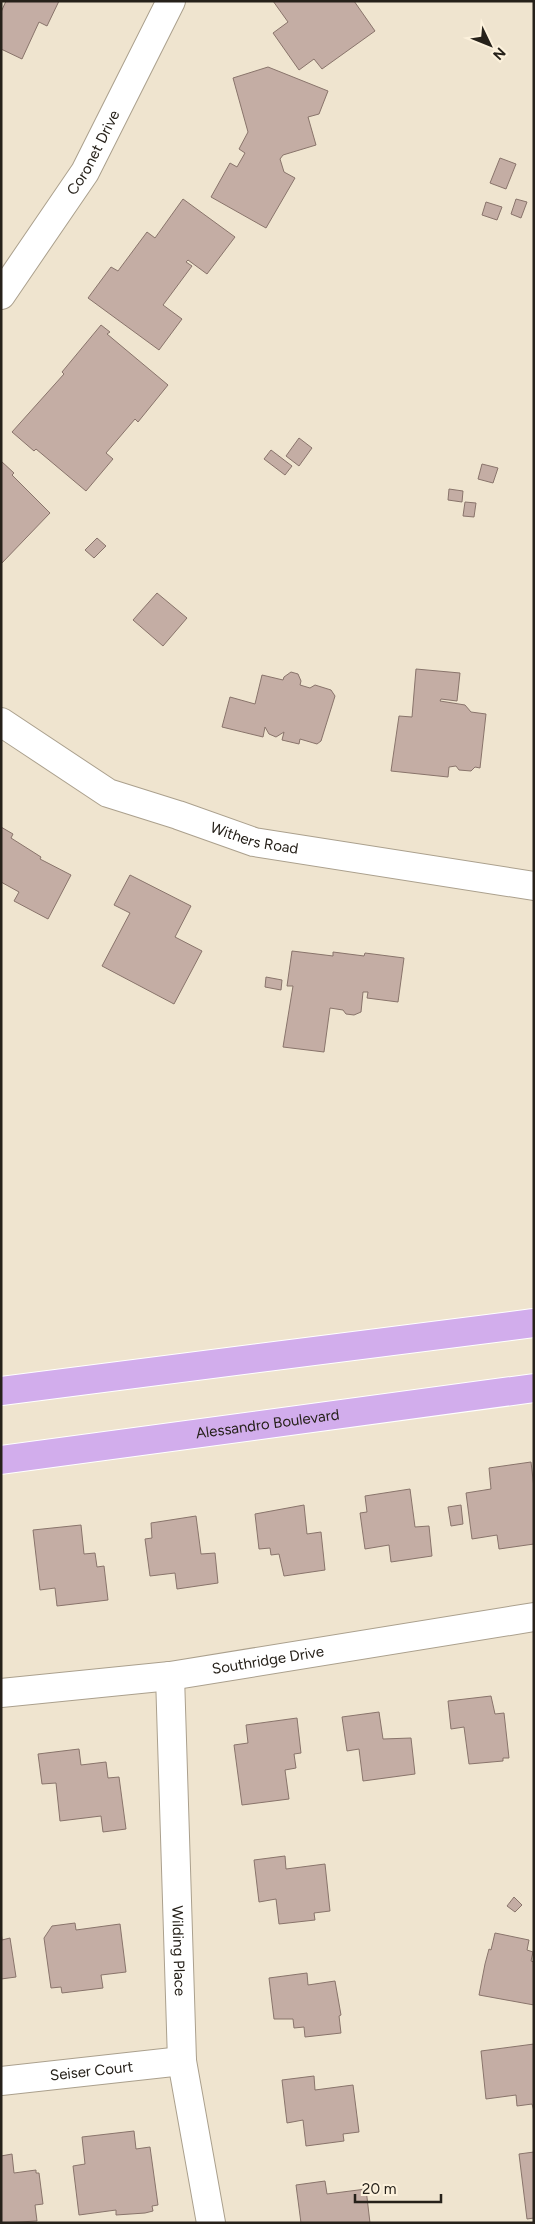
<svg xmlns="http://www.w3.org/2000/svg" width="535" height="2224" font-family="Figtree,sans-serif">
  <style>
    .building { fill: #c4ada4; stroke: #89746b }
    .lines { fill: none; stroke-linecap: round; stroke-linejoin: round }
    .minor-casing { stroke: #aba08d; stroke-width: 30 }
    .major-casing { stroke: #fff; stroke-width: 30 }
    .minor { stroke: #fff; stroke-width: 28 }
    .major { stroke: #d2adec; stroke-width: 28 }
    .labels { text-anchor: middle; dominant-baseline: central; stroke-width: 4.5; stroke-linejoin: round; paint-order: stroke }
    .street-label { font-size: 15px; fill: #26211a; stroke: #fcf1dc }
  </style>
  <rect width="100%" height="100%" fill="#efe4cf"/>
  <g class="building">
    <polygon points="6,1 59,1 47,26 39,22 22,59 1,49 1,12"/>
    <polygon points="273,1 354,1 375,31 322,69 314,59 299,70 273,33 288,22"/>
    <polygon points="268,67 328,91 319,114 308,117 316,145 283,155 280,159 284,172 295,178 266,228 211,197 230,163 237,167 245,153 239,149 248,132 233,78"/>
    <polygon points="500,158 516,164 506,189 490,183"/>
    <polygon points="183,199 235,237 207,274 188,260 186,262 192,266 163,305 182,319 159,350 88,298 111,267 118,271 147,232 155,238"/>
    <polygon points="516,199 527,202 521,218 511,214"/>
    <polygon points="486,202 502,207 497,220 482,215"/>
    <polygon points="101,325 110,332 107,334 168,385 138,422 135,419 106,453 113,459 86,491 36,449 34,451 12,432 64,374 62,372"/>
    <polygon points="299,438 312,448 299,466 286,456"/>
    <polygon points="271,450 292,466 285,475 264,459"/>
    <polygon points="1,461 14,473 12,475 50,513 1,564"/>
    <polygon points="482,464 498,468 493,483 478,479"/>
    <polygon points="449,489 463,491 462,502 448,500"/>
    <polygon points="465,502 476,503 474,517 463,516"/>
    <polygon points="97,538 106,546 94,558 85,550"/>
    <polygon points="157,593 187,618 163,646 133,620"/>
    <polygon points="416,669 460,673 457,701 441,699 440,701 465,705 471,712 486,714 480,768 475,767 471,771 459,770 456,766 449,767 448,777 391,771 399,716 412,717"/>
    <polygon points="291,672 298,674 301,681 300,685 310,688 315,685 331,690 335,696 321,741 317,744 300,739 299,744 282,740 284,732 276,737 269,734 265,727 263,737 222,727 230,697 255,704 262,675 283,680 284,677"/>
    <polygon points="1,827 13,834 11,838 41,857 40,859 71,875 48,919 14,901 19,892 1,882"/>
    <polygon points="130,875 191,906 175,937 202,951 174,1004 102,966 130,913 114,905"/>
    <polygon points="292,951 333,956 333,952 364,956 365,953 404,958 398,1002 367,998 368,992 363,992 361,1012 354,1015 346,1014 343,1010 330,1008 324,1052 283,1047 293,986 287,986"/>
    <polygon points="266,977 282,980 281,990 265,987"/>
    <polygon points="531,1462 534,1488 534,1544 499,1549 497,1535 472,1539 466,1493 491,1489 489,1468"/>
    <polygon points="410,1489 415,1527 429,1526 432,1556 391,1562 389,1545 365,1549 360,1513 367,1512 365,1496"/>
    <polygon points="304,1505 307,1534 321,1532 325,1570 284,1576 279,1554 271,1555 270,1548 259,1549 255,1514"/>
    <polygon points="461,1505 463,1524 451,1526 448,1507"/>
    <polygon points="196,1516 201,1554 215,1553 218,1583 177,1589 175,1573 150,1576 145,1539 152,1538 151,1523"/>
    <polygon points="81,1525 84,1554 95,1553 97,1567 104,1566 108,1600 57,1606 55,1588 40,1590 33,1530"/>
    <polygon points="491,1696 495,1714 504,1713 509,1758 503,1758 503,1761 469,1764 464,1727 451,1729 448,1701"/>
    <polygon points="379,1712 383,1739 411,1738 415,1774 363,1781 359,1749 347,1751 342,1717"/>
    <polygon points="297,1718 301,1753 294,1754 296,1768 285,1770 289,1799 242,1805 234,1745 248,1743 246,1725"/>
    <polygon points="79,1749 81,1765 106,1762 108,1778 119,1777 126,1829 103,1832 101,1816 60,1821 56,1783 42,1784 38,1754"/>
    <polygon points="285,1856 286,1869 325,1864 330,1911 314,1913 315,1920 279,1924 276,1899 259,1902 254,1860"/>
    <polygon points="514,1897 522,1905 515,1912 507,1906"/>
    <polygon points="75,1923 76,1930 120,1924 126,1972 101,1975 103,1988 62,1993 61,1987 51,1988 44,1938 52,1926"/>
    <polygon points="1,1931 2,1940 10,1938 16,1977 1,1979"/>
    <polygon points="495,1933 529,1940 527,1950 533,1952 531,1961 534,1962 534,2005 479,1995 485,1964 489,1949 491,1950"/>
    <polygon points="307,1973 308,1985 335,1981 341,2015 339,2016 341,2033 305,2037 304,2027 294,2028 293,2019 274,2019 269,1978"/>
    <polygon points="534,2044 534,2111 532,2104 517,2106 516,2095 486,2099 481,2051"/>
    <polygon points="314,2076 315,2090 353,2085 359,2132 343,2134 344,2141 306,2146 303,2120 287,2123 282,2080"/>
    <polygon points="134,2131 136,2149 150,2147 158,2205 152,2206 153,2211 145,2213 116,2215 116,2210 79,2215 73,2166 85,2164 82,2137"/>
    <polygon points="534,2152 534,2218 527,2219 519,2154"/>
    <polygon points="12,2154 14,2173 36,2170 36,2173 39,2173 43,2204 35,2205 37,2221 1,2223 1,2156"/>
    <polygon points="325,2181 327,2194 366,2189 370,2223 301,2223 296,2185"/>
  </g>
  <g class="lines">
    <defs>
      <g id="minor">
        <path id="s1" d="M1 295 85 172 171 1"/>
        <path id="s2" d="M1 722 108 793 178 815 254 842 534 886"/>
        <path id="s3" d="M170 1676 182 2061 211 2223"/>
        <path id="s4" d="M1 1693 170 1676 534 1617"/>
        <path id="s5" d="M1 2081 182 2061"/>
      </g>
      <g id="major">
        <polyline points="1,1391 534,1323"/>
        <path id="s6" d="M1 1460 534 1388"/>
      </g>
    </defs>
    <use href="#minor" class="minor-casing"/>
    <use href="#major" class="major-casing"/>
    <use href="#minor" class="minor"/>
    <use href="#major" class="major"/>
  </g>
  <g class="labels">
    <g class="street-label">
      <text stroke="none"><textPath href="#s1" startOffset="170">Coronet Drive</textPath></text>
      <text stroke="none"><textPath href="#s2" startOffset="282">Withers Road</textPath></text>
      <text stroke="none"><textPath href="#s6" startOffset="269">Alessandro Boulevard</textPath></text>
      <text stroke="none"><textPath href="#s4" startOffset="269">Southridge Drive</textPath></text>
      <text stroke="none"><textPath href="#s3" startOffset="275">Wilding Place</textPath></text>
      <text stroke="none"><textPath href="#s5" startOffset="91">Seiser Court</textPath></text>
    </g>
  </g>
  <rect width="535" height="2224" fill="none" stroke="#26211a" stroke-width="5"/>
  <g transform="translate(490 45) rotate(133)" stroke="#fcf1dc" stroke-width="4" paint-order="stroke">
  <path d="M0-4L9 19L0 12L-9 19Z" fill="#26211a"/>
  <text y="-8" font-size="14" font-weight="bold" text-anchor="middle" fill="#26211a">N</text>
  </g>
  <path d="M355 2194v8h86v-8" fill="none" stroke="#26211a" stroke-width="2.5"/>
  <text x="362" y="2194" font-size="15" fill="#26211a" stroke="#fcf1dc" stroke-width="4" paint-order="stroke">20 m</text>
</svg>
